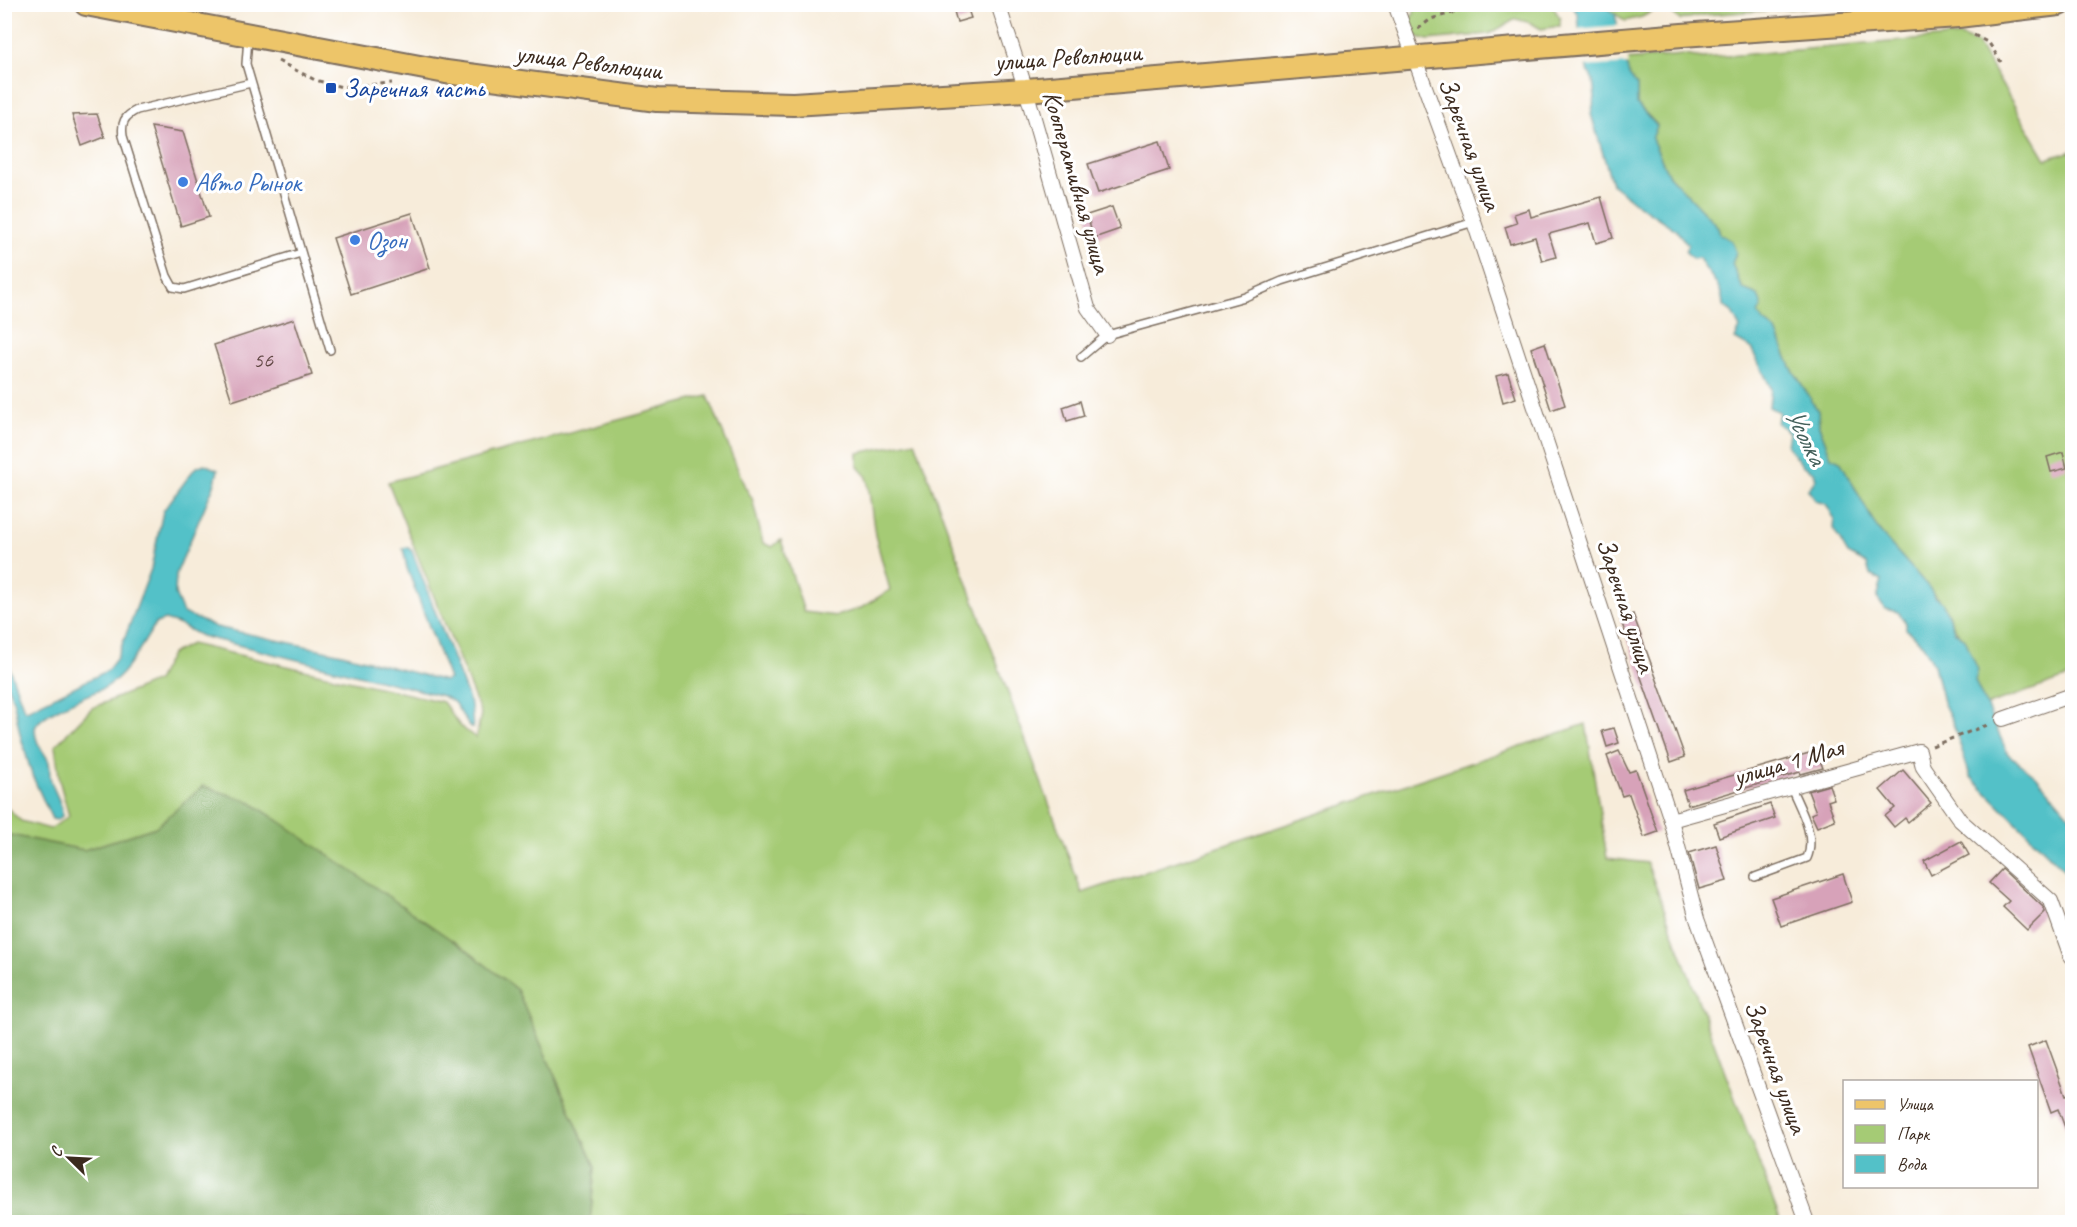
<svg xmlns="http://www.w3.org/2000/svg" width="2077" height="1227" font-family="Caveat,sans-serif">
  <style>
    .green { fill: #a5cb75; stroke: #707a4a; stroke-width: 1.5 }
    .forest { fill: #84af66; stroke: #606c42; stroke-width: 1.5 }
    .water { fill: #53c1c8; stroke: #477673; stroke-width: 1.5 }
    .pier { fill: #f7ecda }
    .building { fill: #d7a2b9 }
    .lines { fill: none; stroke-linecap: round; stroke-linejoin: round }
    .service-casing { stroke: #7d6e60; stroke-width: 10 }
    .minor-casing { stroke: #7d6e60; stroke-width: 16 }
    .primary-casing { stroke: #7d6e60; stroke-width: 26 }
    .path { stroke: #7d6e60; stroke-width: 3; stroke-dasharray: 4.5 4.5; stroke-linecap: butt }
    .service { stroke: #fff; stroke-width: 7 }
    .minor { stroke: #fff; stroke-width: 14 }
    .primary { stroke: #edc569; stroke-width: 22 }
    .transit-dot { fill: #1a4fb4; stroke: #fff; stroke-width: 2 }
    .shop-dot { fill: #3f7fe0; stroke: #fff; stroke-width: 2 }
    .labels { text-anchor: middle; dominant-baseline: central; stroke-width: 6; stroke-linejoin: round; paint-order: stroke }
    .number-label { font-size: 22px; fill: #624845 }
    .street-label { font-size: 26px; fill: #3b2a1e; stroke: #fff }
    .transit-label { font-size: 26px; fill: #164399; stroke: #fff; text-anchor: start }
    .shop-label { font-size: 26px; fill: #366cbe; stroke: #fff; text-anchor: start }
    .water-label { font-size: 27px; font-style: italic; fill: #435f5a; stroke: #fff }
  </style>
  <rect width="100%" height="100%" fill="#fff"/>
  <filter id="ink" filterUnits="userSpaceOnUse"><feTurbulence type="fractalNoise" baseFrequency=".0167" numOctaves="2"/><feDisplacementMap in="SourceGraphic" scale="12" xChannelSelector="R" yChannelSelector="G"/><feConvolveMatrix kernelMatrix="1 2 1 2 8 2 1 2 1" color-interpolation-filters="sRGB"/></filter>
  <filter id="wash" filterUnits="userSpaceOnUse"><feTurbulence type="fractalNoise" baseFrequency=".008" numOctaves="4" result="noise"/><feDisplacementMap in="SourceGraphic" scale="24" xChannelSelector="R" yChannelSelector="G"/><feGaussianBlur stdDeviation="1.35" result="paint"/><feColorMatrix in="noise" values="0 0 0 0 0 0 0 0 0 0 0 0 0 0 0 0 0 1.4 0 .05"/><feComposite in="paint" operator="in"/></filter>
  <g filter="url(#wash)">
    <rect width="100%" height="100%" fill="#f7ecda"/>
    <g class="green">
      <path d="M1414 5H1552L1560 18V26L1541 29 1531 23 1516 19 1489 34 1428 40 1418 37 1409 32C1406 24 1407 20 1414 14Z"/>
      <polygon points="1604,5 1840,5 1703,15 1680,20 1662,6 1642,17 1625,21"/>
      <path d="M1960 36 1977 43 2046 159 2072 151V676L1985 706 1975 681 1965 639C1952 630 1951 619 1944 606 1940 599 1934 597 1931 590L1878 530 1840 461 1831 457 1819 426 1818 411 1791 367 1776 331 1764 322 1758 314V295L1743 289 1732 264 1736 252 1720 234 1718 227 1668 174 1652 139 1657 125 1637 104V86L1629 75 1625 60 1683 55 1703 58Z"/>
      <polygon points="708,396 745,487 752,498 763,543 772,547 781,540 804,612 836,616 861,608 890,590 875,535 867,477 858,467 858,453 915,441 1082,893 1586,724 1607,858 1647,863 1781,1222 590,1222 595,1167 517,990 469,952 250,802 204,786 156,827 84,850 5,834 4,805 21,821 50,829 69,816 60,783 55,746 92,708 157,681 171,654 191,644 443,702 460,726 476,738 481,714 388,482"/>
    </g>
    <polygon class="forest" points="203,786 250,802 279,821 469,952 517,990 595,1167 590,1222 5,1222 5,834 84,850 156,827"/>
    <g class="water">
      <path d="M1572 5H1604L1615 14 1629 75 1637 86V104L1657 126 1652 139 1668 174 1718 227 1720 234 1732 241 1736 252 1732 264 1743 289 1758 295 1762 306 1758 314 1764 322 1776 331 1791 367 1818 411 1819 426 1831 457 1840 461 1878 530 1931 590 1934 597 1942 602 1955 632 1965 639 1978 670 1975 681 2008 754 2036 776 2072 818V878L1970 776 1953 723 1943 702 1934 665 1924 646 1906 629V623L1898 612 1885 609 1877 598 1882 581 1870 575 1867 564 1848 554 1833 528 1834 518 1826 504 1816 501 1808 490 1816 479 1814 472 1803 466 1787 446 1789 432 1777 423 1779 412 1769 407 1771 388 1751 348 1735 339 1740 328 1731 311 1723 306C1722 282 1709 278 1699 258L1693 259 1685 251 1688 245 1675 229 1637 204 1612 184 1591 114 1595 98 1593 80 1582 59 1578 15Z"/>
      <path d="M204 464 218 470 215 483 176 574 175 594 183 613 216 627 342 654 445 681 449 679 407 568 403 548 407 547 412 551 471 705 473 728 469 726 454 702 443 696 201 636 178 624 165 620 156 623C143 643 125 678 104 688 91 694 36 714 35 729 35 742 41 748 47 758 51 764 49 770 50 776 52 791 63 801 62 816L57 820 52 819 32 775 20 734 14 703 5 679V656L24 709 27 710 107 671 117 658 151 569 163 511 195 468Z"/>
    </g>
    <polygon class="pier" points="1621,25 1629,64 1583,67 1579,59 1576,29"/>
    <g id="blocks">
      <g class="building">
        <polygon points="952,4 966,4 971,18 957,22"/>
        <polygon points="97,114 105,137 82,146 72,115"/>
        <polygon points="151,127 183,132 209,217 181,226"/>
        <polygon points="1160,141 1169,170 1098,193 1088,164"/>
        <polygon points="1601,197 1613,238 1596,243 1590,223 1549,234 1556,257 1542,261 1535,237 1510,244 1505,227 1517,223 1514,214 1529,209 1531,217"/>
        <polygon points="1112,207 1120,229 1094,238 1087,215"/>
        <polygon points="412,213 430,268 351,294 333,238"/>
        <polygon points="294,319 312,375 232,401 214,345"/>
        <polygon points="1545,343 1565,405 1551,410 1531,348"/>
        <polygon points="1508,373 1516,398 1503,402 1496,376"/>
        <polygon points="1080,401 1084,416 1067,421 1063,407"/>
        <polygon points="2063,452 2067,468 2051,472 2047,457"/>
        <polygon points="1633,614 1685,757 1671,762 1620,618"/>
        <polygon points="1614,728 1619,743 1607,747 1602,731"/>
        <polygon points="1619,751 1629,772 1636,770 1658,832 1644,837 1629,794 1622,796 1607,756"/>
        <polygon points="1816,751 1823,768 1801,774 1800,772 1688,805 1683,790"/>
        <polygon points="1903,770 1931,803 1908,822 1905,818 1894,827 1885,816 1895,808 1880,790"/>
        <polygon points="1829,785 1834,799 1828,801 1835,820 1817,827 1811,814 1816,812 1808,791"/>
        <polygon points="1770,804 1775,818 1719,837 1714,823"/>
        <polygon points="1961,841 1969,855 1931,875 1924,861"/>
        <polygon points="1716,845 1727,881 1699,889 1689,853"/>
        <polygon points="2002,869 2043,907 2045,912 2027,930 2003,907 2009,901 1989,883"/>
        <polygon points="1843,874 1852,902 1781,926 1771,898"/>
        <polygon points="2046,1040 2066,1095 2073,1093 2073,1143 2071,1143 2058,1109 2051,1112 2028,1047"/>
      </g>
    </g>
  </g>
  <g filter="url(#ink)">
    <use href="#blocks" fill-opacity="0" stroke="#7d6e60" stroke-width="1.5"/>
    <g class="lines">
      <defs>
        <g id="service">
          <polyline points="248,38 246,64 330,350"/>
          <path d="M251 83 137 110C124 116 121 123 123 136L167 276 173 287 184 289 301 253"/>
          <polyline points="1081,357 1107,335 1245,297 1282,281 1474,222"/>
          <path d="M1755 877 1807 858C1817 835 1799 807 1790 785"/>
        </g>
        <g id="minor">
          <polyline points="998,4 1026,90 1088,308 1107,335"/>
          <polyline points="1395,4 1474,222 1671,820 1697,919 1807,1222"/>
          <polyline points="2003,719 2072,695"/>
          <polyline points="1671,820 1919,751 1923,767 1960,820 2051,901 2070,954 2072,957"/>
        </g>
        <polyline id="primary" points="86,4 446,72 657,100 793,104 1026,90 1682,35 1958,16 2059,4"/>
      </defs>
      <use href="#service" class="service-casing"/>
      <use href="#minor" class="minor-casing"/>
      <use href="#primary" class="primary-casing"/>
      <g class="path">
        <polyline points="1418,29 1431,19 1483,4"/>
        <polyline points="1974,35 1989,43 2001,62"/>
        <polyline points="278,61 315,80 342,87 392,83"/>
        <polyline points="1932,746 1990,724"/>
      </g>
      <use href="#service" class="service"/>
      <use href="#minor" class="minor"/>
      <use href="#primary" class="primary"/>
    </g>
  </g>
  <rect class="transit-dot" x="325" y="82" width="12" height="12" rx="3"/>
  <g class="shop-dot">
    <circle cx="183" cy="182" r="6"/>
    <circle cx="355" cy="240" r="6"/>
  </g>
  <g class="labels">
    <g class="number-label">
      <text x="263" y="360">56</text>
    </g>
    <g class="street-label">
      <text transform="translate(1068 57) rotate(-4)">улица Революции</text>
      <text transform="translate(589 62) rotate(7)">улица Революции</text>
      <text transform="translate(1470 144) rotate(70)">Заречная улица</text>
      <text transform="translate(1077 182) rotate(74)">Кооперативная улица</text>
      <text transform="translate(1626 605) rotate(72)">Заречная улица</text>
      <text transform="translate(1788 762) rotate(-16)">улица 1 Мая</text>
      <text transform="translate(1776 1067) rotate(70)">Заречная улица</text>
    </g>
    <g class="transit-label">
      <text x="343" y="88">Заречная часть</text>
    </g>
    <g class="shop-label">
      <text x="195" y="182">Авто Рынок</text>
      <text x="367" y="240">Озон</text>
    </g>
    <g class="water-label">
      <text transform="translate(1806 436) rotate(63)">Усолка</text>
    </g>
  </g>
  <rect width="2077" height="1227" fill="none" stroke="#fff" stroke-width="24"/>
  <rect x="1843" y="1080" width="195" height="108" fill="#ffffff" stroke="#b1aaa5" stroke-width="1.5"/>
  <rect x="1855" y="1100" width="30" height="9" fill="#edc569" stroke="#b1aaa5" stroke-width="1.5"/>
  <text x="1897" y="1110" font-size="18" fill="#3b2a1e">Улица</text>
  <rect x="1855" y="1125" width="30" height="18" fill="#a5cb75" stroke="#b1aaa5" stroke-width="1.5"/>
  <text x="1897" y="1140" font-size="18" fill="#3b2a1e">Парк</text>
  <rect x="1855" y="1155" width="30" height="18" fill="#53c1c8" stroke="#b1aaa5" stroke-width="1.5"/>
  <text x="1897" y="1170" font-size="18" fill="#3b2a1e">Вода</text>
  <g transform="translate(69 1158) rotate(294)" stroke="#ffffff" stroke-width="4.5" paint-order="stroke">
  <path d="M0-4.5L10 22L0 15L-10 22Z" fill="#3b2a1e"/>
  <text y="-9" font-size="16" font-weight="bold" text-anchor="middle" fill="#3b2a1e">С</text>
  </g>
</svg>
